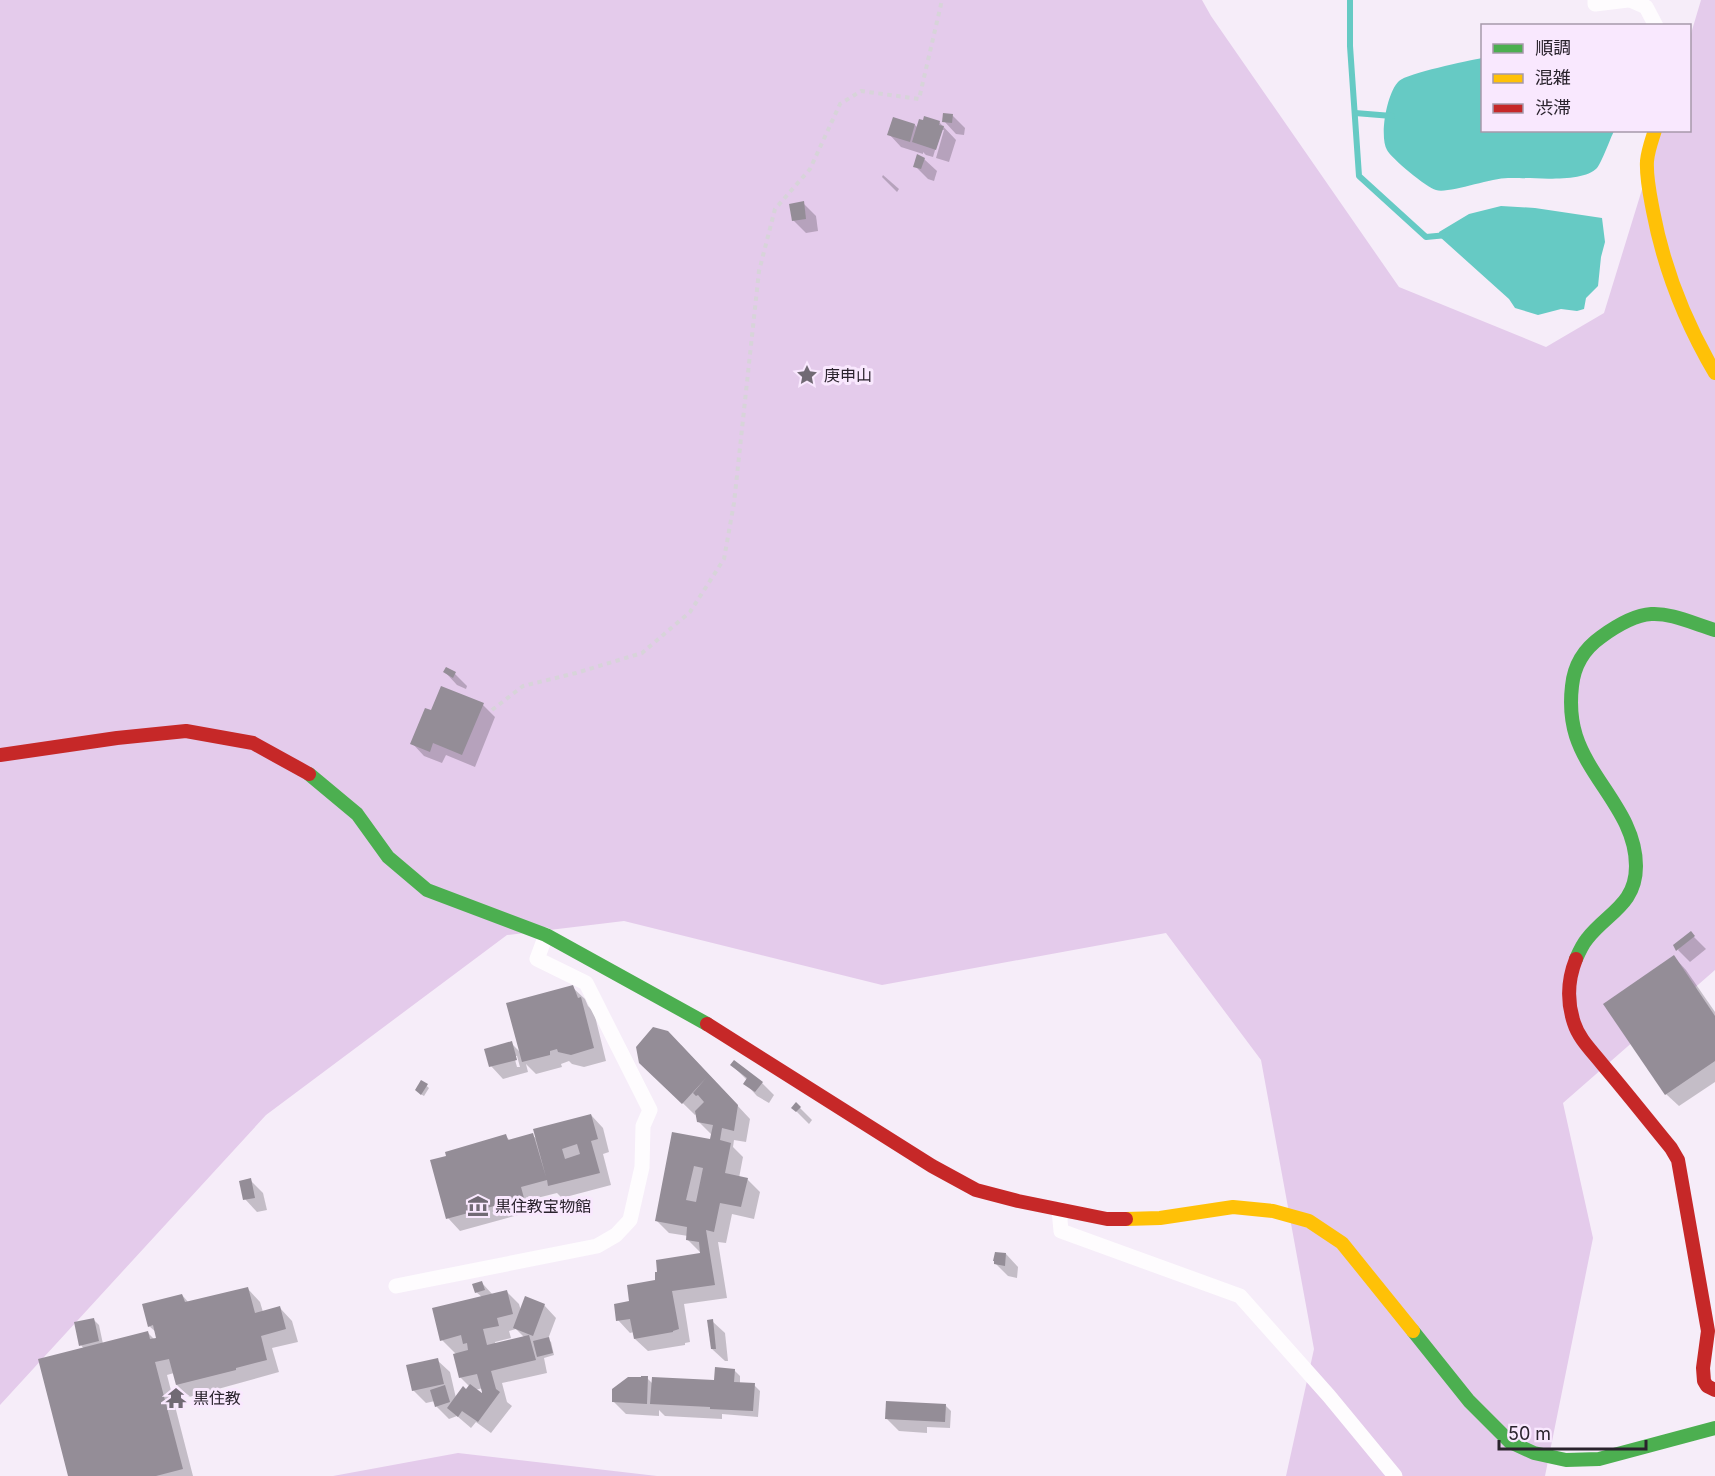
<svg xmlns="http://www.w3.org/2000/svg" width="1715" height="1476" font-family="Inter,'Noto Sans JP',sans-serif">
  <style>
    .green { fill: #e4cbeb }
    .water { fill: #66cac4 }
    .shadow { fill: #0003; fill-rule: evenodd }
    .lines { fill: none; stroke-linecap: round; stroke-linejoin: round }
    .stream { stroke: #66cac4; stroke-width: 6 }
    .building { fill: #948d97; fill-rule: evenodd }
    .path { stroke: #d7d4d9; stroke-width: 4; stroke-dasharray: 4.5 4.5; stroke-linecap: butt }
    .street { stroke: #fefcfe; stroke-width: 15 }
    .fast { stroke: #4caf50; stroke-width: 14 }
    .slow { stroke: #ffc107; stroke-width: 14 }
    .jam { stroke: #c62828; stroke-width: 14 }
    .labels { text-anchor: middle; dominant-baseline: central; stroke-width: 6; stroke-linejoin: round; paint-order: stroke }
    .poi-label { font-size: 16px; fill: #2a232d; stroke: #f9e8fe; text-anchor: start }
  </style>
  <rect width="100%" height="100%" fill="#f6edf9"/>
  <g class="green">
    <polygon points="0,0 1202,0 1211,16 1399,287 1546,347 1604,313 1660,131 1690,130 1690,37 1701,0 1715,0 1715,970 1563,1103 1593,1238 1545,1476 1286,1476 1314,1349 1261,1060 1166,933 882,985 624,921 507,935 266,1115 0,1405"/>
    <polygon points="458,1453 657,1476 333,1476"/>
  </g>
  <g class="water">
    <path d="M1482 58V130L1614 131C1610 139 1602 162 1597 168 1582 184 1529 177 1508 178 1490 178 1448 194 1436 190 1427 188 1391 158 1387 150 1379 136 1387 92 1399 81 1408 73 1467 61 1482 58Z"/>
    <polygon points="1501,206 1535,208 1602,218 1605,242 1601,257 1598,286 1586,298 1584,309 1577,311 1561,309 1538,315 1515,308 1509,299 1440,237 1439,232 1469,214"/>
  </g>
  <g class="shadow">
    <polygon points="952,115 965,128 964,135 956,134 944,121"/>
    <polygon points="939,122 956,140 949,162 936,158 944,130 941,130 933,157 926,155 923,152 923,154 901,147 889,134 915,125 918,128"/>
    <polygon points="924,159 937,171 934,181 928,179 915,166"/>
    <polygon points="883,175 899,189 897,192 882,177"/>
    <polygon points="803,203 816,216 818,231 806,233 793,220"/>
    <polygon points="445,672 455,674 467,686 466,689 457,685"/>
    <polygon points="483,705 495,717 475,767 446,755 442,763 424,756 412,743 432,712"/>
    <polygon points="1690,933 1706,949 1690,962 1678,950"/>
    <polygon points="1674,957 1686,970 1715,1012 1715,1082 1679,1106 1666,1094"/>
    <path d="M572 987 585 999 588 1006 594 1012 606 1061 584 1067 572 1064 569 1061 561 1064 562 1067 536 1074 526 1064 528 1072 503 1079 491 1066 511 1043 521 1053ZM514 1056H517L520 1067H517Z"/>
    <polygon points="681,1045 750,1119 746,1142 734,1140 733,1147 743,1157 739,1178 747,1179 760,1192 754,1219 732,1214 726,1243 718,1242 727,1298 684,1304 690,1342 685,1343 685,1345 648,1351 635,1339 634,1332 630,1333 618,1320 631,1302 656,1282 702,1254 687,1239 688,1236 669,1233 656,1220 711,1141 712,1135 698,1121 697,1113 695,1115 641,1062"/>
    <polygon points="732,1065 762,1083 774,1095 769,1103 757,1096 745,1083 747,1080"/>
    <polygon points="422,1082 429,1088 424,1096 419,1093"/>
    <polygon points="793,1108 800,1108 812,1120 809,1124"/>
    <polygon points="591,1115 603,1128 609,1152 603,1154 611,1185 562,1198 557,1193 533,1199 536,1210 460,1231 448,1218 506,1136 510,1141 532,1135 538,1140"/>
    <polygon points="250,1180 263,1193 267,1210 257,1212 245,1199"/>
    <polygon points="1006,1254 1018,1267 1017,1278 1008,1276 996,1264"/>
    <path d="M482 1283 493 1295 506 1291 519 1304 521 1311 544 1305 556 1318 548 1339 551 1342 554 1355 544 1358 547 1373 502 1383 507 1402 512 1406 491 1433 476 1422 471 1428 457 1416 449 1419 436 1406 435 1401 426 1403 413 1390 437 1360 450 1372 456 1398 466 1391 470 1387 460 1377 456 1354 442 1340 482 1297 476 1292ZM516 1329 525 1338 496 1345 495 1342 511 1338 509 1331ZM483 1388 482 1395 475 1390Z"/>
    <polygon points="248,1289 260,1302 263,1312 280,1308 292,1321 298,1342 272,1348 279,1372 189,1397 177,1385 174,1373 167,1375 193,1476 70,1476 84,1349 81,1345 93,1319 99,1325 103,1344 147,1332 155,1340 158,1339 157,1333 149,1326 182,1295 189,1303"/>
    <polygon points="712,1321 725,1333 728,1361 725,1361 712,1349"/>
    <polygon points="734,1370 740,1376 740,1384 754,1385 760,1391 758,1417 722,1414 722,1419 665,1416 659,1410 659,1416 626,1414 613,1401 647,1378 653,1384 712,1383"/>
    <polygon points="945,1405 951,1411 950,1428 927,1427 927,1433 899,1431 887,1419"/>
  </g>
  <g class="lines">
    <g class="stream">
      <polyline points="1350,0 1350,46 1359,176 1426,237 1447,235"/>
      <polyline points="1355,113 1392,116"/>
    </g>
  </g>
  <g class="building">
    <polygon points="943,113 953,114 952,123 942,122"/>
    <polygon points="924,116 940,121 939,125 944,126 936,150 912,142 919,119 923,120"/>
    <polygon points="893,117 915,124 910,142 887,135"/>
    <polygon points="917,154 925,158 921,169 913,167"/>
    <polygon points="804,201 806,219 792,221 789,204"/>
    <polygon points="446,667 456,672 453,678 443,672"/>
    <polygon points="441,686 484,703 462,755 433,743 430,752 410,744 425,708 431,710"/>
    <polygon points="1691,931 1695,936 1676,951 1673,945"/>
    <polygon points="1674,955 1715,1016 1715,1061 1665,1095 1603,1004"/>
    <polygon points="573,985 578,998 581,997 594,1048 571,1055 558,1052 557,1049 550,1051 550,1055 522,1062 506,1003"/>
    <path d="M653 1027 668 1031 738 1105 734 1131 722 1128 720 1140 731 1143 725 1173 748 1178 741 1207 720 1203 714 1232 706 1230 715 1285 672 1291 679 1329 673 1331V1332L634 1339 630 1319 616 1321 614 1304 629 1301 627 1285 655 1280V1272H657L656 1260 700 1253 699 1242 686 1240 687 1227 655 1221 672 1132 710 1139 713 1125 697 1122 695 1111 704 1102 698 1095 696 1096 693 1093 706 1078 682 1104 639 1063 636 1047ZM694 1166 703 1168 696 1202 686 1200Z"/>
    <polygon points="512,1041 517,1060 489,1067 484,1049"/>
    <polygon points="734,1060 763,1082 755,1092 743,1084 747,1078 730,1065"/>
    <polygon points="421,1080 428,1084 421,1095 415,1090"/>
    <polygon points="796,1102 801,1107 796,1112 791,1108"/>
    <path d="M591 1114 598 1139 591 1141 600 1173 548 1186 547 1180 521 1187 524 1198 446 1219 430 1160 446 1156 445 1152 506 1134 508 1140 533 1133 546 1177 533 1129ZM577 1144 580 1154 565 1159 562 1149Z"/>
    <polygon points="251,1178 255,1198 243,1200 239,1181"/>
    <polygon points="995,1252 1006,1253 1005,1266 994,1264 994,1261 993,1261"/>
    <polygon points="482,1281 485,1290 475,1293 472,1284"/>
    <polygon points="248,1287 255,1313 280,1306 286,1329 261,1336 267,1360 236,1368 236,1370 176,1385 169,1359 155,1362 183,1469 156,1476 68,1476 38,1359 148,1331 150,1339 156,1338 153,1325 148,1327 142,1304 182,1294 185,1302"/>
    <polygon points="507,1290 513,1314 497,1318 499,1326 483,1329 487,1345 529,1335 536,1360 491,1371 496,1389 500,1392 478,1422 462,1411 458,1417 447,1408 463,1386 466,1389 470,1384 482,1393 482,1392 477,1374 459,1378 453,1354 468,1350 467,1343 463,1344 461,1335 440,1341 432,1308"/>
    <polygon points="525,1296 545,1304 533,1336 513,1328"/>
    <polygon points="94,1318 99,1341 79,1346 74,1322"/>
    <polygon points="713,1319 716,1349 711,1349 707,1320"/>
    <polygon points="549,1337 553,1353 537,1357 533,1341"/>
    <polygon points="438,1358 444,1384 412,1391 406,1365"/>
    <polygon points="715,1367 735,1369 734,1382 755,1383 753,1411 710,1409 710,1407 650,1404 652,1377 714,1380"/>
    <polygon points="641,1376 648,1376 647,1404 612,1402 612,1389 628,1377 641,1377"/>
    <polygon points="445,1385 450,1402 435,1407 430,1390"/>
    <polygon points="886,1401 946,1404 945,1422 885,1419"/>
  </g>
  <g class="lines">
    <polyline class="path" points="492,710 523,686 576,673 642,653 690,612 724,559 734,503 759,271 775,209 810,169 840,104 861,91 919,99 942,0"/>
    <g class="street">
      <polyline points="1595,0 1595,4 1628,0"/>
      <polyline points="1630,0 1646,7 1656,26"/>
      <polyline points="1059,1209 1061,1231 1240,1296 1329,1396 1395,1476"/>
      <polyline points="396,1286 597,1246 616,1235 630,1220 642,1167 643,1126 650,1110 586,983 537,959 546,935"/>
    </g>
    <g class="fast">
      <polyline points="309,774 357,814 388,857 427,890 546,935 707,1024"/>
      <path d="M1576 959C1579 952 1582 945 1587 939 1607 913 1636 905 1636 866 1636 815 1591 782 1576 736 1571 720 1570 703 1572 686 1574 666 1584 649 1601 637 1649 602 1663 613 1715 630"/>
      <polyline points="1413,1331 1469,1401 1510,1442 1534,1453 1566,1460 1599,1459 1715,1428"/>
    </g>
    <g class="slow">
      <path d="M1655 130C1652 140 1648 150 1647 161 1646 178 1650 195 1653 211 1664 269 1685 322 1715 373"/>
      <polyline points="1126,1219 1160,1218 1233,1207 1273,1211 1309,1221 1342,1243 1413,1331"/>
    </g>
    <g class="jam">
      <polyline points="0,755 117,738 186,731 253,743 309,774"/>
      <path d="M1576 959C1568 979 1567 1002 1574 1023 1579 1039 1592 1051 1603 1065 1626 1092 1648 1120 1671 1148L1678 1160 1708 1331 1703 1368 1704 1381 1707 1386 1715 1390"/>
      <polyline points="707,1024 932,1166 976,1190 1018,1201 1107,1219 1126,1219"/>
    </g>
  </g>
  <defs>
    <symbol id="sight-bare" viewBox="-9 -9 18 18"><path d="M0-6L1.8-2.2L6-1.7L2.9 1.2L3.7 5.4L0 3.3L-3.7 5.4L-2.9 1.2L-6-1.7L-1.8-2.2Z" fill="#716a74" stroke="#f9e8fe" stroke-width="2.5" paint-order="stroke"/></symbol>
    <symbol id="museum-bare" viewBox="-9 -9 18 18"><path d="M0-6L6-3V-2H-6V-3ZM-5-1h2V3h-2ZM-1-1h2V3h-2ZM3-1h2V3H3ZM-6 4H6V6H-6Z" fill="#716a74" stroke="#f9e8fe" stroke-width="2.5" paint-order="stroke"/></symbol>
    <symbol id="temple-bare" viewBox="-9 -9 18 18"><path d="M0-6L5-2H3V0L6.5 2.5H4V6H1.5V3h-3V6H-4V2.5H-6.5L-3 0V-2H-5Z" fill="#716a74" stroke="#f9e8fe" stroke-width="2.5" paint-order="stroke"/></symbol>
  </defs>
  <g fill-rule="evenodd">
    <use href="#sight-bare" x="792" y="360" width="30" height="30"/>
    <use href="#museum-bare" x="463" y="1191" width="30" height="30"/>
    <use href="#temple-bare" x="161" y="1383" width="30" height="30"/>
  </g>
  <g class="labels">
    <g class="poi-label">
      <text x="824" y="375">庚申山</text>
      <text x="495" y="1206">黒住教宝物館</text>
      <text x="193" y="1398">黒住教</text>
    </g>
  </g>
  <rect x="1481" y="24" width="210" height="108" fill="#f9e8fe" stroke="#a699aa" stroke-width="1.5"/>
  <rect x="1493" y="44" width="30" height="9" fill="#4caf50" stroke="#a699aa" stroke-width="1.5"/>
  <text x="1535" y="54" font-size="18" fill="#2a232d">順調</text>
  <rect x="1493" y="74" width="30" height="9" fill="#ffc107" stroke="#a699aa" stroke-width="1.5"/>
  <text x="1535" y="84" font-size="18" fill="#2a232d">混雑</text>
  <rect x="1493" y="104" width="30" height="9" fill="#c62828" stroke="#a699aa" stroke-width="1.5"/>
  <text x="1535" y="114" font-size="18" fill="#2a232d">渋滞</text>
  <path d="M1499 1440v9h147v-9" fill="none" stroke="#2a232d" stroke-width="3"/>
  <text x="1508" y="1440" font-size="18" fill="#2a232d" stroke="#f9e8fe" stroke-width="4.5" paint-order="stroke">50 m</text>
</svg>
